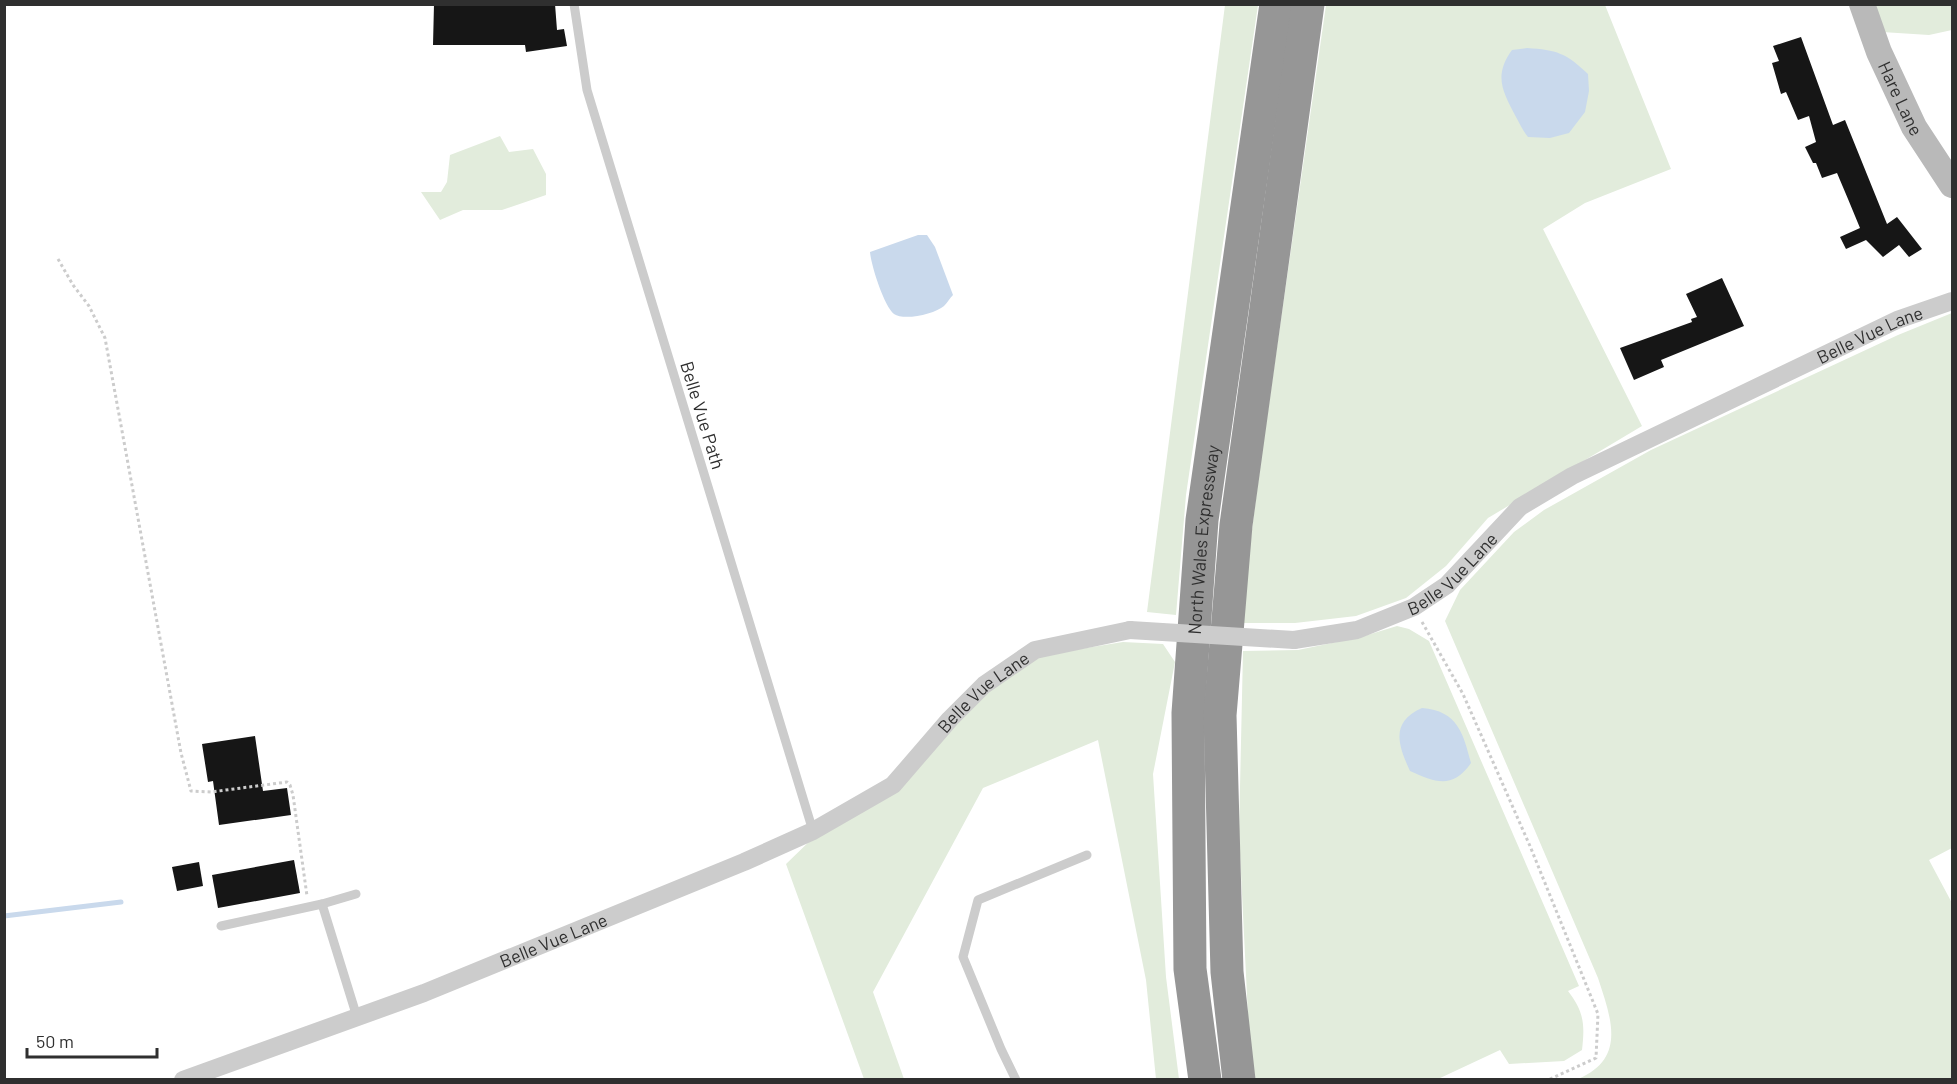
<svg xmlns="http://www.w3.org/2000/svg" width="1957" height="1084" font-family="Barlow,sans-serif">
  <style>
    .green { fill: #e2ecdc }
    .water { fill: #c9d9ec }
    .lines { fill: none; stroke-linecap: round; stroke-linejoin: round }
    .stream { stroke: #c9d9ec; stroke-width: 5 }
    .building { fill: #161616 }
    .path { stroke: #ccc; stroke-width: 3; stroke-dasharray: 3 3; stroke-linecap: butt }
    .lane { stroke: #ccc; stroke-width: 9 }
    .street { stroke: #ccc; stroke-width: 18 }
    .secondary { stroke: #b9b9b9; stroke-width: 26 }
    .highway { stroke: #969696; stroke-width: 33 }
    .street-bridge { stroke: #ccc; stroke-width: 18 }
    .labels { text-anchor: middle; dominant-baseline: central; stroke-width: 6; stroke-linejoin: round; paint-order: stroke }
    .street-label { font-size: 18px; fill: #2f2f2f; stroke: #fff }
  </style>
  <rect width="100%" height="100%" fill="#fff"/>
  <g class="green">
    <polygon points="1225,5 1258,5 1186,495 1176,615 1147,612"/>
    <polygon points="1326,5 1605,5 1671,169 1585,203 1543,229 1642,426 1488,518 1446,566 1406,598 1356,616 1295,623 1240,623 1262,452"/>
    <polygon points="1873,5 1952,5 1952,30 1929,35 1882,32"/>
    <polygon points="500,136 509,152 533,149 546,174 546,195 502,210 463,210 440,220 421,192 441,192 447,182 450,155"/>
    <path d="M1952 313V848L1929 860 1952 903V1079H1578C1627 1058 1611 1018 1598 978L1445 621 1460 590 1514 532 1544 510 1651 450 1898 335Z"/>
    <path d="M1397 626 1409 629 1429 641 1579 986 1568 991C1584 1012 1585 1024 1582 1050L1564 1061 1509 1064 1500 1050 1438 1079H1255L1249 1036 1239 833 1243 651 1298 650 1361 637Z"/>
    <polygon points="1123,642 1163,644 1175,662 1153,774 1166,977 1179,1079 1156,1079 1146,980 1098,740 983,788 873,992 904,1079 864,1079 786,864 816,835 943,734 989,690 1037,656"/>
  </g>
  <g class="water">
    <path d="M1527 48C1557 50 1566 53 1588 74L1589 91 1585 112 1569 133 1550 138 1528 137C1523 131 1520 124 1516 117 1503 92 1493 76 1512 50Z"/>
    <path d="M918 235H927L935 247 953 295C950 298 947 303 944 306 935 314 904 321 894 314 884 306 871 265 870 252Z"/>
    <path d="M1422 708C1458 711 1463 733 1471 763 1452 790 1435 782 1410 771 1398 745 1390 722 1422 708Z"/>
  </g>
  <g class="lines">
    <polyline class="stream" points="4,916 121,902"/>
  </g>
  <g class="building">
    <polygon points="434,4 555,4 557,30 564,29 567,46 526,52 525,45 433,45"/>
    <polygon points="1801,37 1833,125 1845,120 1887,224 1897,217 1922,249 1909,257 1899,245 1883,257 1866,240 1846,249 1840,237 1860,228 1848,199 1837,173 1822,178 1816,163 1813,163 1805,147 1816,142 1809,116 1798,120 1786,92 1781,94 1772,63 1779,61 1773,46"/>
    <polygon points="1722,278 1744,326 1661,360 1664,367 1634,380 1620,348 1692,322 1691,319 1697,317 1686,294"/>
    <polygon points="255,736 263,791 287,788 291,815 219,825 213,781 208,782 202,744"/>
    <polygon points="294,860 300,893 218,908 212,875"/>
    <polygon points="199,862 203,886 177,891 172,867"/>
  </g>
  <g class="lines">
    <g class="path">
      <polyline points="58,259 73,285 89,306 105,338 181,753 191,791 211,792 287,782 290,785 293,795 307,896"/>
      <polyline points="1422,622 1463,694 1530,846 1598,1014 1596,1058 1548,1080"/>
    </g>
    <g class="lane">
      <polyline points="574,4 587,90 813,831"/>
      <polyline points="356,894 322,904 357,1017"/>
      <polyline points="221,926 322,904"/>
      <polyline points="1016,1080 1001,1049 963,957 978,900 1087,855"/>
    </g>
    <g class="street">
      <path id="s1" d="M1294 640 1357 630 1414 607 1447 585 1520 507 1572 476 1897 320 1952 301"/>
      <path id="s2" d="M183 1080 424 993 744 862 813 831 893 785 950 719 984 685 1035 650 1130 630"/>
    </g>
    <path class="secondary" id="s3" d="M1862 4 1879 52 1914 127 1952 185"/>
    <g class="highway">
      <path id="s4" d="M1205 1080 1190 969 1188 713 1202 520 1276 4"/>
      <polyline points="1239,1080 1227,972 1220,715 1236,525 1308,4"/>
    </g>
    <polyline class="street-bridge" points="1130,630 1294,640"/>
  </g>
  <g class="labels">
    <g class="street-label">
      <text stroke="none"><textPath href="#s3" startOffset="102">Hare Lane</textPath></text>
      <text stroke="none"><textPath href="#s1" startOffset="662">Belle Vue Lane</textPath></text>
      <text transform="translate(703 415) rotate(73)">Belle Vue Path</text>
      <text stroke="none"><textPath href="#s4" startOffset="542">North Wales Expressway</textPath></text>
      <text stroke="none"><textPath href="#s1" startOffset="176">Belle Vue Lane</textPath></text>
      <text stroke="none"><textPath href="#s2" startOffset="900">Belle Vue Lane</textPath></text>
      <text stroke="none"><textPath href="#s2" startOffset="396">Belle Vue Lane</textPath></text>
    </g>
  </g>
  <rect width="1957" height="1084" fill="none" stroke="#2f2f2f" stroke-width="12"/>
  <path d="M27 1048v9h130v-9" fill="none" stroke="#2f2f2f" stroke-width="3"/>
  <text x="36" y="1048" font-size="18" fill="#2f2f2f" stroke="#ffffff" stroke-width="4.5" paint-order="stroke">50 m</text>
</svg>
